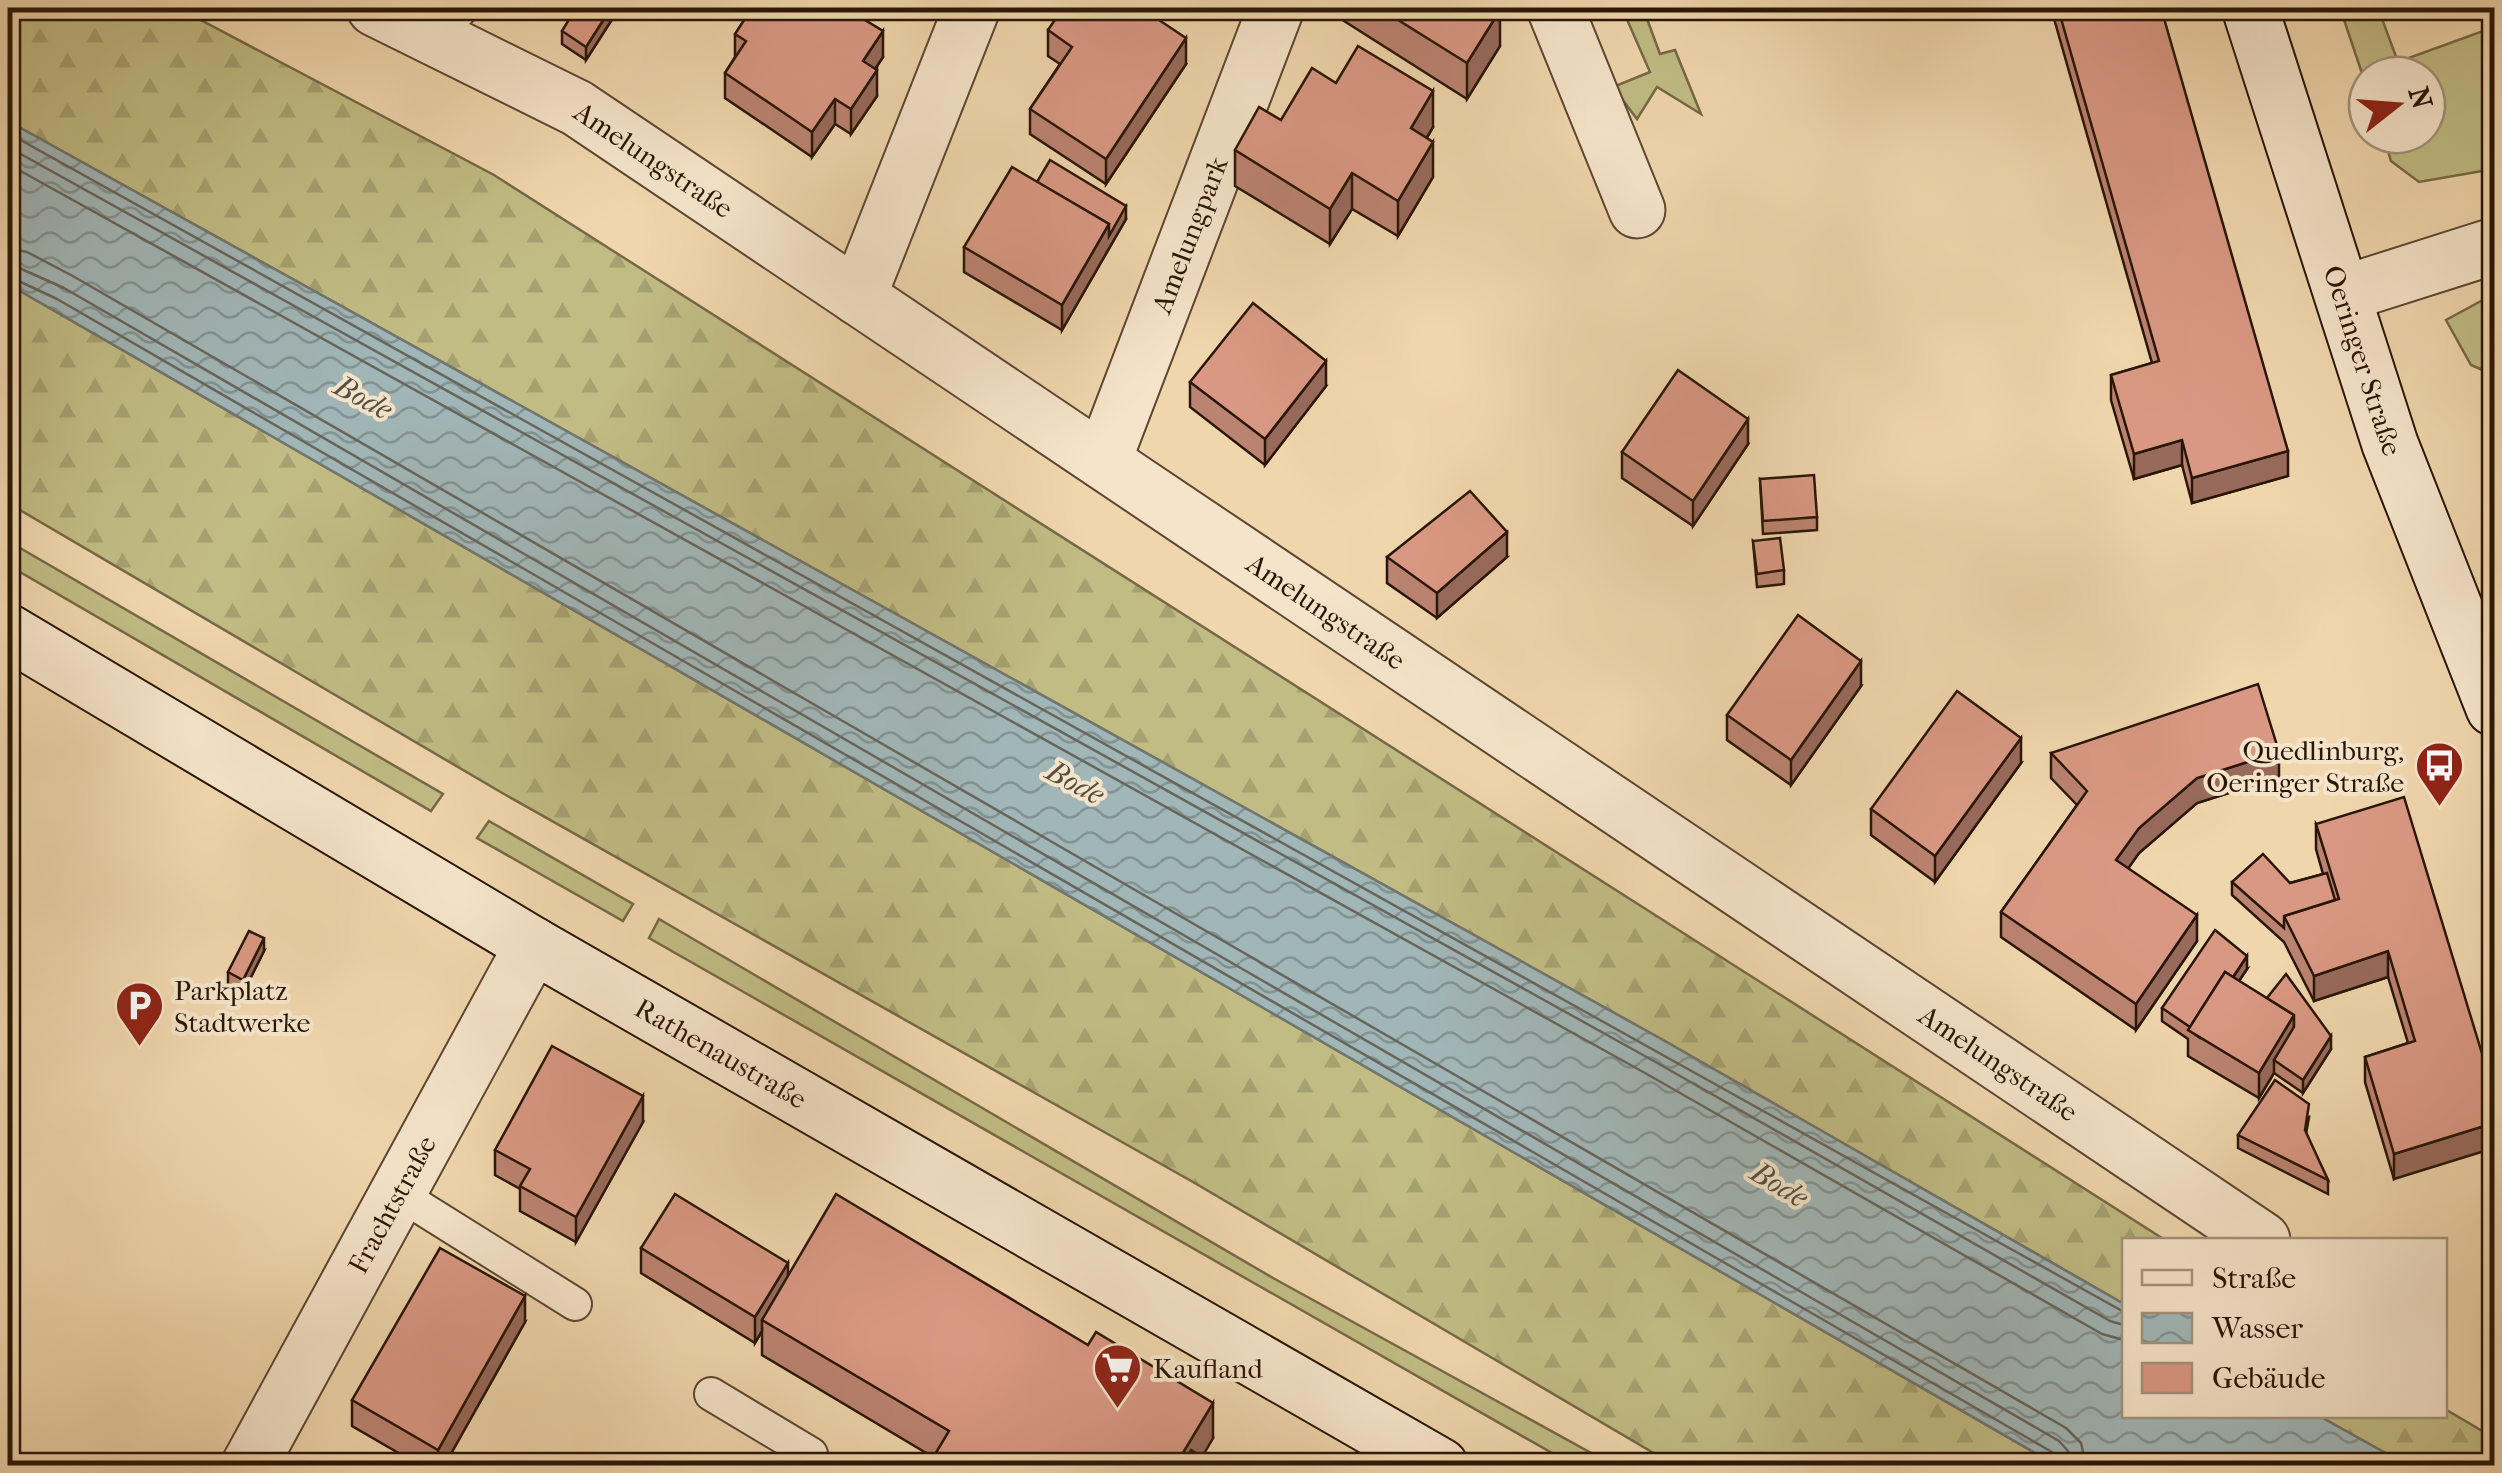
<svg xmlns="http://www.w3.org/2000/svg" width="2502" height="1473" font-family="'IM FELL French Canon',serif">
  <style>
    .grass { fill: #c1bc84; stroke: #766945; stroke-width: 2.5 }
    .forest { fill: url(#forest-firs); stroke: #766945; stroke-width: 2.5 }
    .water { fill: url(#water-waves); stroke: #717670; stroke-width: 2.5 }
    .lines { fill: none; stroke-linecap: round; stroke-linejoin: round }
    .shore { stroke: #66665e; stroke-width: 2.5 }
    .lane-casing { stroke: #5c4630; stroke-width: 36 }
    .street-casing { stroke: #5c4630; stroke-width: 59 }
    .secondary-casing { stroke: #2a1606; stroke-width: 59 }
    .lane { stroke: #f5e4ca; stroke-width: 32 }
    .street { stroke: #f5e4ca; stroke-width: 55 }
    .secondary { stroke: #f5e4ca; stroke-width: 55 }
    .wall { fill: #bb8371; stroke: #2a1606; stroke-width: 2.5 }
    .shaded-wall { fill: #986a5c; stroke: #2a1606; stroke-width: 2.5 }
    .building { fill: #d99883; stroke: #2a1606; stroke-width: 2.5 }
    .labels { text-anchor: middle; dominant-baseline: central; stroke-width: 8; stroke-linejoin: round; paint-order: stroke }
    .street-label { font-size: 28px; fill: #2a1606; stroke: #f5e4ca }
    .poi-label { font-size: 28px; fill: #2a1606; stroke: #f5e4ca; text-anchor: start }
    .water-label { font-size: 30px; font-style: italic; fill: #544e44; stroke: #f5e4ca }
  </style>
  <defs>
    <pattern id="forest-firs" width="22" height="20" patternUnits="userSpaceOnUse" patternTransform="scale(2.5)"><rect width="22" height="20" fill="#c1bc84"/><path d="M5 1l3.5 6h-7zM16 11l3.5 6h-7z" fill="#a6a170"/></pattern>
    <pattern id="water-waves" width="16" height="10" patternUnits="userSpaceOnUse" patternTransform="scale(2.5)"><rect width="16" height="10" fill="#a1b6b7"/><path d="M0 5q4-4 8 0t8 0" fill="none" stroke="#839393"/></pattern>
  </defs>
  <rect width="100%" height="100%" fill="#f0d6ad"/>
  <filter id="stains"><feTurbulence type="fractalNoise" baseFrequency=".002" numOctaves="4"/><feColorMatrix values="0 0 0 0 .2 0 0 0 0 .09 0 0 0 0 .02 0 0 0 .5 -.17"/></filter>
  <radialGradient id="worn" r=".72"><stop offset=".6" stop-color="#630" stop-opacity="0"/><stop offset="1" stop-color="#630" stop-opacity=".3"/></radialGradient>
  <g class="grass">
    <polygon points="1622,8 1643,8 1660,54 1675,50 1701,114 1657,87 1637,119 1613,87 1650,72"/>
    <polygon points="2340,8 2378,8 2398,62 2494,27 2494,169 2419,182 2391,161 2383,135 2427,135 2427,75 2367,75 2367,88"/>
    <polygon points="2494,294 2494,375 2471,365 2446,320"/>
    <polygon points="8,541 443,794 431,811 8,565"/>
    <polygon points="489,821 633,904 623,921 477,838"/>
    <polygon points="659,919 1273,1278 1613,1465 1573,1465 649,938"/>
  </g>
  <g class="forest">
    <polygon points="8,8 178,8 494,175 2165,1240 2124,1240 2124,1304 1663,1040 8,121"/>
    <polygon points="8,284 2056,1465 1674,1465 1193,1182 504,794 8,503"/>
    <polygon points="2445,1409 2494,1438 2494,1465 2407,1465 2319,1416 2444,1416"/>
  </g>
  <polygon class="water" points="8,121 1663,1040 2124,1304 2124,1416 2319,1416 2407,1465 2056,1465 8,284"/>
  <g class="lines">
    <g class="shore">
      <polyline points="8,133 2124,1312"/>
      <polyline points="8,147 1652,1060 2110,1321 2124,1325"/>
      <polyline points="8,164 1645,1073 2102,1334 2124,1340"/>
      <polyline points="8,248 27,252 71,275 2066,1428 2081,1443 2086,1466"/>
      <polyline points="8,263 64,288 2059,1441 2068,1451 2071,1466"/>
      <polyline points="8,276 57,299 2052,1452 2058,1466"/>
    </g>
    <defs>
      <g id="lane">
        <polyline points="435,37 462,8"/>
        <polyline points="399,1194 575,1304"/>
        <polyline points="711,1394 811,1454"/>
      </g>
      <g id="street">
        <path id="s1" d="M375 8 577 108 2262 1240"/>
        <polyline points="1555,8 1637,210"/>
        <polyline points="2343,294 2494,246"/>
        <polyline points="858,297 972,8"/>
        <path id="s2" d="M1103 461 1276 8"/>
        <path id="s3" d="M249 1466 533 945"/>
      </g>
      <g id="secondary">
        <path id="s4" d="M2250 8 2390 444 2494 708"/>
        <path id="s5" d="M8 632 533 945 1440 1466"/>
      </g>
    </defs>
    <use href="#lane" class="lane-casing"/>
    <use href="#street" class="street-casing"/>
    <use href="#secondary" class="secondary-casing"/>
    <use href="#lane" class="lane"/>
    <use href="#street" class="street"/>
    <use href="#secondary" class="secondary"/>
  </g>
  <g class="wall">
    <polygon points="752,8 876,8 867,22 883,57 875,69 877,96 851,134 835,124 812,157 725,98 725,73 735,57 735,34"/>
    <polygon points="1330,8 1496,8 1500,46 1467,99 1330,12"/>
    <polygon points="2051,8 2161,8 2288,476 2192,503 2182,465 2134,479 2111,400 2111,375 2152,363"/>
    <polygon points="611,21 586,60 562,44 562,31"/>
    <polygon points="1048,30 1186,64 1106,184 1030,134 1030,109 1060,64 1048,56"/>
    <polygon points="1336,83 1433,127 1427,138 1433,177 1398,236 1352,209 1330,244 1235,186 1235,150"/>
    <polygon points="1037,182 1126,219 1062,330 964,272 964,247"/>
    <polygon points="1190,382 1326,386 1265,465 1190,407"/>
    <polygon points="1748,444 1693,526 1622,478 1622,452"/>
    <polygon points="1760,479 1817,517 1817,530 1763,534"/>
    <polygon points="1753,541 1784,570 1784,584 1757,587"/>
    <polygon points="1387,557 1507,557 1437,618 1387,583"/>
    <polygon points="1861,686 1791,785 1727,740 1727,715"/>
    <polygon points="2051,753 2279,777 2197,803 2139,853 2128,868 2197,941 2136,1030 2001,937 2001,912 2077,805 2051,778"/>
    <polygon points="2021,763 1935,882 1871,835 1871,809"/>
    <polygon points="2316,824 2494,1093 2394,1179 2365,1082 2365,1057 2408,1043 2388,977 2314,1001 2284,942 2232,895 2232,882 2290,883 2323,874 2316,849"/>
    <polygon points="264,951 243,993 228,985 228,972"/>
    <polygon points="2247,969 2239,981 2331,1049 2303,1093 2274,1073 2259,1098 2188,1056 2188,1039 2162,1021 2162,1008"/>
    <polygon points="2309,1117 2306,1134 2328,1180 2328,1194 2238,1148 2238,1135"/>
    <polygon points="643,1122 576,1242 520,1211 520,1189 495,1175 495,1150"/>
    <polygon points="641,1248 788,1276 1213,1438 1202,1456 933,1457 762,1355 762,1331 755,1343 641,1273"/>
    <polygon points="525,1322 444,1466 421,1466 352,1426 352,1400"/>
  </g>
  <g class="shaded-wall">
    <polygon points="611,8 611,21 586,60 586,47"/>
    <polygon points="860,8 876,8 855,40 855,14"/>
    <polygon points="1500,10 1500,46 1467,99 1467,63"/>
    <polygon points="883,31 883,57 863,87 863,61"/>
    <polygon points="1186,38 1186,64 1106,184 1106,159"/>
    <polygon points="877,70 877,96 851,134 851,109"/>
    <polygon points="1433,91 1433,127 1411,164 1411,128"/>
    <polygon points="835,99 835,124 812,157 812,132"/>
    <polygon points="1433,142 1433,177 1398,236 1398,201"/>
    <polygon points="1352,173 1352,209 1330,244 1330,209"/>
    <polygon points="1126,206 1126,219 1062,330 1062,305 1109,224"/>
    <polygon points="1326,361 1326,386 1265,465 1265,439"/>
    <polygon points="1748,419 1748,444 1693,526 1693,501"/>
    <polygon points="2182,440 2182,465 2134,479 2134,454"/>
    <polygon points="2288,451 2288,476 2192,503 2192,478"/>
    <polygon points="1507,532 1507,557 1437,618 1437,593"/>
    <polygon points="1861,661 1861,686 1791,785 1791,760"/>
    <polygon points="2021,738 2021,763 1935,882 1935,856"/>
    <polygon points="2279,752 2279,777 2197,803 2139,853 2116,886 2116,860 2139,828 2197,778"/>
    <polygon points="2197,915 2197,941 2136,1030 2136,1004"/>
    <polygon points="264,938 264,951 243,993 243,980"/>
    <polygon points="2388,951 2388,977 2314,1001 2314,976"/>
    <polygon points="2247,956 2247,969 2200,1038 2196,1035"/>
    <polygon points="2294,1015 2294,1040 2274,1060 2274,1073 2259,1098 2259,1073"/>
    <polygon points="2331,1036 2331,1049 2303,1093 2303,1080"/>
    <polygon points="643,1096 643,1122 576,1242 576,1217"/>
    <polygon points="2494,1123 2494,1148 2394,1179 2394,1154"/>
    <polygon points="788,1263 788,1288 762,1320 762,1331 755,1343 755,1317"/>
    <polygon points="525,1296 525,1322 444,1466 438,1466 438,1450"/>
    <polygon points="1213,1403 1213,1438 1197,1466 1175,1466"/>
  </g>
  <g class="building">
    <polygon points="576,8 611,8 586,47 562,31"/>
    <polygon points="752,8 860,8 855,14 883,31 863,61 877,70 851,109 835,99 812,132 725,73 746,41 735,34"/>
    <polygon points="1063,8 1141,8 1186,38 1106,159 1030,109 1072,47 1048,30"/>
    <polygon points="1379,8 1496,8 1500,10 1467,63"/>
    <polygon points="2058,8 2161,8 2288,451 2192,478 2182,440 2134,454 2111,375 2159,361"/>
    <polygon points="1358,46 1433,91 1411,128 1433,142 1398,201 1352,173 1330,209 1235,150 1259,107 1281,120 1312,68 1336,83"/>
    <polygon points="1050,160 1126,206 1109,236 1109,224 1037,182"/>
    <polygon points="1012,167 1109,224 1062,305 964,247"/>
    <polygon points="1253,303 1326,361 1265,439 1190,382"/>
    <polygon points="1678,370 1748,419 1693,501 1622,452"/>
    <polygon points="1814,475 1817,517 1763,521 1760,479"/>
    <polygon points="1470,491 1507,532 1437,593 1387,557"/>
    <polygon points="1780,538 1784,570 1757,574 1753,541"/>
    <polygon points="1798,615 1861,661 1791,760 1727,715"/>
    <polygon points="2258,684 2279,752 2197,778 2139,828 2116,860 2197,915 2136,1004 2001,912 2087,791 2051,753"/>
    <polygon points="1957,691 2021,738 1935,856 1871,809"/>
    <polygon points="2404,797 2494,1093 2494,1123 2394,1154 2365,1057 2415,1041 2388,951 2314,976 2284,916 2339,899 2316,824"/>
    <polygon points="2263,854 2290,883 2327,873 2335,900 2284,916 2284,928 2232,882"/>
    <polygon points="2215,930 2247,956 2233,977 2225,972 2190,1027 2162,1008"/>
    <polygon points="249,931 264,938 243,980 228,972"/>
    <polygon points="2225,972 2294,1015 2259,1073 2188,1030"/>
    <polygon points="2286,974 2331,1036 2303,1080 2274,1060 2294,1027 2294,1015 2267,998"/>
    <polygon points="552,1046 643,1096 576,1217 520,1186 530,1169 495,1150"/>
    <polygon points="2275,1080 2309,1104 2305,1130 2328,1180 2238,1135"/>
    <polygon points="675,1194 788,1263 755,1317 641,1248"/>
    <polygon points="836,1194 1088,1345 1096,1332 1213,1403 1175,1466 928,1466 949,1431 762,1320"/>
    <polygon points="440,1248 525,1296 438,1450 352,1400"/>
    <polygon points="1191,1450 1218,1466 1182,1466"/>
  </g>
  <defs>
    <symbol id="bus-pin" viewBox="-11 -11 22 30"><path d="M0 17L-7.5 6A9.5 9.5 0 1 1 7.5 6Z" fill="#8f2418" stroke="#f5e4ca"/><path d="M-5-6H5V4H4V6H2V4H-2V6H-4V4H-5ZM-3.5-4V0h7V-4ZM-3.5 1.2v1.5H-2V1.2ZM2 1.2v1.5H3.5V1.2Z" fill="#fff"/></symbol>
    <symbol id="parking-pin" viewBox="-11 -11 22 30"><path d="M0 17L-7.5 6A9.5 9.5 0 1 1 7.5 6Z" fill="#8f2418" stroke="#f5e4ca"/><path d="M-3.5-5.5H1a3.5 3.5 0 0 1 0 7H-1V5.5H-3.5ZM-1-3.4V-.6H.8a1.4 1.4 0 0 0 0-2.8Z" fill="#fff"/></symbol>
    <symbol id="supermarket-pin" viewBox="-11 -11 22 30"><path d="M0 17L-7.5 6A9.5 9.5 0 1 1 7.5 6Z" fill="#8f2418" stroke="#f5e4ca"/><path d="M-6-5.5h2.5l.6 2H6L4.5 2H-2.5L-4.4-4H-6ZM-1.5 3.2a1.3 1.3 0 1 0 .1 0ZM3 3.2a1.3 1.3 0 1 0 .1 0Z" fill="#fff"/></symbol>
  </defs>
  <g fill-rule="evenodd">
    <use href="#bus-pin" x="2412" y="738" width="55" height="75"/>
    <use href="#parking-pin" x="112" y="978" width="55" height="75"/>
    <use href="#supermarket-pin" x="1090" y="1340" width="55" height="75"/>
  </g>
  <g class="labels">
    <g class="street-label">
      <text stroke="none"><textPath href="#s1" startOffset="318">Amelungstraße</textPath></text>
      <text stroke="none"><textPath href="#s2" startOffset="242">Amelungpark</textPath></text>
      <text stroke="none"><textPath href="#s4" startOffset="370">Oeringer Straße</textPath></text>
      <text stroke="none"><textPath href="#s1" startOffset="1128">Amelungstraße</textPath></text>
      <text stroke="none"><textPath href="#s5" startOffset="828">Rathenaustraße</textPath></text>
      <text stroke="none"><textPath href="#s1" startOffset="1938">Amelungstraße</textPath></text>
      <text stroke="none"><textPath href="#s3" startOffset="298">Frachtstraße</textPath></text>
    </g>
    <g class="poi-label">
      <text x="2404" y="750" text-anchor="end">Quedlinburg,<tspan x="2404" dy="32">Oeringer Straße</tspan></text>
      <text x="174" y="990">Parkplatz<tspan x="174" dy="32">Stadtwerke</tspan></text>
      <text x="1153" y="1368">Kaufland</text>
    </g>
    <g class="water-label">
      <text transform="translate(363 398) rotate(28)">Bode</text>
      <text transform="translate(1075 783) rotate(28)">Bode</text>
      <text transform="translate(1779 1185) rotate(31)">Bode</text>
    </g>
  </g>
  <rect width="2502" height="1473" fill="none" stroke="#f0d6ad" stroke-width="40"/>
  <rect x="10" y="10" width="2482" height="1453" fill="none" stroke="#2a1606" stroke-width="5"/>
  <rect x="20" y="20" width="2462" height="1433" fill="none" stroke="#2a1606" stroke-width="2.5"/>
  <rect x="2122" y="1238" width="325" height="180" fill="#f5e4ca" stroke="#a4927c" stroke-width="2.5"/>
  <rect x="2142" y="1270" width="50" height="15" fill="#f5e4ca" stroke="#a4927c" stroke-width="2.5"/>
  <text x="2212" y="1288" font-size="30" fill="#2a1606">Straße</text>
  <rect x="2142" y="1313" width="50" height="30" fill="url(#water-waves)" stroke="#a4927c" stroke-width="2.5"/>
  <text x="2212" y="1338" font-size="30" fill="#2a1606">Wasser</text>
  <rect x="2142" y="1363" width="50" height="30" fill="#d99883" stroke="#a4927c" stroke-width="2.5"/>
  <text x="2212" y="1388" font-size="30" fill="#2a1606">Gebäude</text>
  <g transform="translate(2397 105) rotate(73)"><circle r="48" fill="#f5e4ca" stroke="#a4927c" stroke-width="2.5"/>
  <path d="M0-8L18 38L0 25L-18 38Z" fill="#8f2418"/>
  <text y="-15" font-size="28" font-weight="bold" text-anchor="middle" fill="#2a1606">N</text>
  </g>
  <rect width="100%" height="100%" filter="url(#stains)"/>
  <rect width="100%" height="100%" fill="url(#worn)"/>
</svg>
